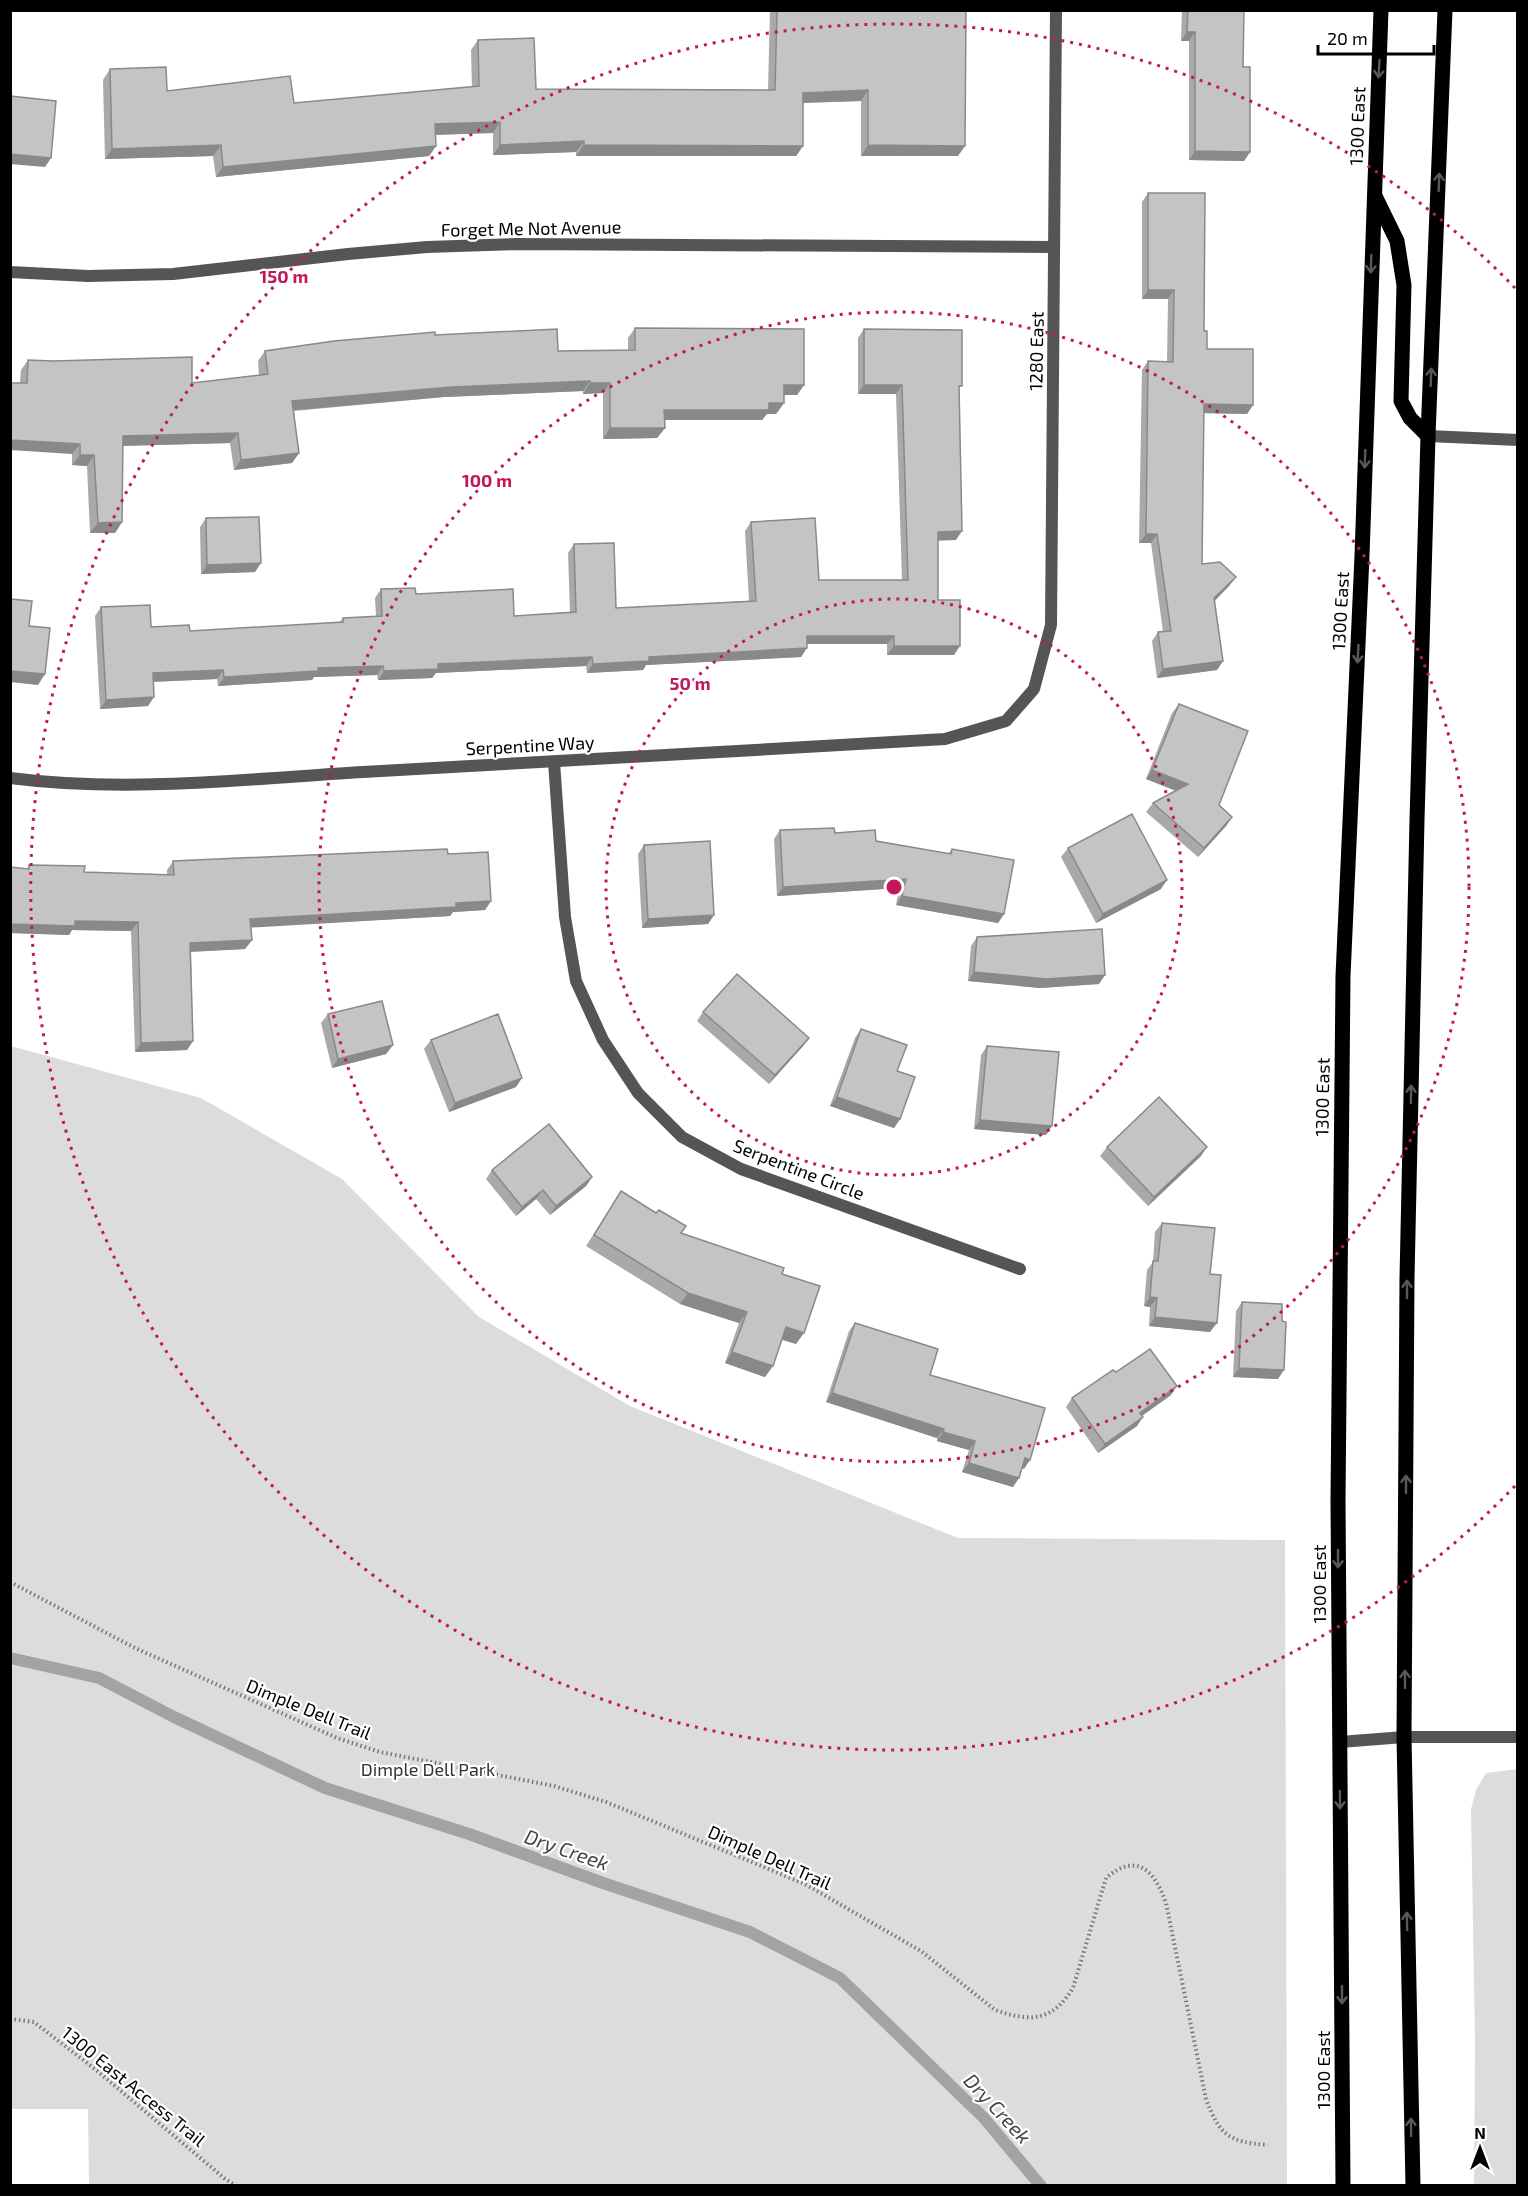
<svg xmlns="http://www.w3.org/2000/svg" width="1528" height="2196" font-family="'Exo 2',sans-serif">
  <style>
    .green { fill: #dcdcdc }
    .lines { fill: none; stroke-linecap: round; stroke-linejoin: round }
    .stream { stroke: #a3a3a3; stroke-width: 12 }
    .path { stroke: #777; stroke-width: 4; stroke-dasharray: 1.5 3; stroke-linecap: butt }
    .lane { stroke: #555; stroke-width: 12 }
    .street { stroke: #555; stroke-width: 12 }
    .primary { stroke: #000; stroke-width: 15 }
    .wall { fill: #a9a9a9 }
    .shaded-wall { fill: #898989 }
    .building { fill: #c4c4c4; stroke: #898989; stroke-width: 1.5 }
    .oneway { stroke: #595959 }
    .ring { fill: none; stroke: #c2185b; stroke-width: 3; stroke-dasharray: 3 6 }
    .labels { text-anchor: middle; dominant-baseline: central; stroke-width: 4.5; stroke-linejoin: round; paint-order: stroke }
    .street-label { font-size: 18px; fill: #000; stroke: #fff }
    .park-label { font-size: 18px; fill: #333; stroke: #fff }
    .water-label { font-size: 20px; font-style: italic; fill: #444; stroke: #fff }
    .centre { fill: #c2185b; stroke: #fff; stroke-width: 3 }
    .ring-label { font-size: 18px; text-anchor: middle; font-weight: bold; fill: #c2185b; stroke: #fff; stroke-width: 4.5; stroke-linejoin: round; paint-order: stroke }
  </style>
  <rect width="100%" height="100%" fill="#fff"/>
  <g class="green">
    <polygon points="11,1046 201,1098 342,1179 479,1317 630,1406 958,1538 1285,1540 1287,2185 89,2185 88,2109 11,2109"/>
    <polygon points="1517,1769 1517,2185 1474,2185 1475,2043 1471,1809 1476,1790 1486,1773"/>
  </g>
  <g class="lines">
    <polyline class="stream" points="10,1658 99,1678 174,1717 325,1788 469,1834 603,1883 750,1932 840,1978 984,2118 1041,2186"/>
    <g class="path">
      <path d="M10 1582 135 1648 337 1738 380 1752 554 1786 606 1802 805 1884 921 1951 995 2010C1030 2022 1052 2022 1073 1988L1106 1878C1138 1851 1155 1872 1166 1903L1206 2099C1220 2136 1229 2142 1268 2145"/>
      <polyline points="10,2019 34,2022 96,2070 224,2178 236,2186"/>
    </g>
    <g class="lane">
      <polyline points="1428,436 1518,440"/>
      <polyline points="1340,1742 1404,1737 1518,1737"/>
    </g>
    <g class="street">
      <polyline points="10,272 88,276 173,274 348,254 427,247 517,244 1054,247"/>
      <polyline points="554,762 565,917 576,981 603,1040 638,1093 682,1137 741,1169 1020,1269"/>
      <path d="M10 778C126 793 247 779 363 772 557 762 751 750 945 739L1006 721 1034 689 1051 625 1056 10"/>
    </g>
    <g class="primary">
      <polyline points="1375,196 1397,241 1404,285 1401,401 1410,418 1428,436"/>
      <polyline points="1343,2186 1338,1500 1343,976 1362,556 1381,10"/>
      <polyline points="1413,2186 1404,1737 1407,1278 1417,820 1428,436 1445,10"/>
    </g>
  </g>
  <g class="wall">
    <polygon points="770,10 966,10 958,156 861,156 861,101 803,103 803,146 796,156 576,156 576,152 493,155 493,133 435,135 436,146 429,156 216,177 213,156 105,159 103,80 110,69 167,91 294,103 472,87 471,50 478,40 536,89 768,90"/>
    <polygon points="1182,10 1244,10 1243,67 1250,152 1244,161 1189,160 1189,41 1181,41"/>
    <polygon points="1148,193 1204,331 1207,349 1253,405 1247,414 1204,413 1202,564 1236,577 1229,586 1215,601 1223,661 1217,670 1157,678 1152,641 1158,632 1163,632 1151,543 1139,543 1142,370 1148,361 1167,362 1168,299 1142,299 1142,202"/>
    <polygon points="635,328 804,385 797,395 784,395 784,403 776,414 767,414 762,420 665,420 665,428 657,438 603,439 603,393 583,394 583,391 444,397 294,411 299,453 292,463 234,470 230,443 123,446 122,522 115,533 90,533 87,466 72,465 72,454 20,383 21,370 28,360 192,383 259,375 258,361 265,351 435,335 558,351 628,350 628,338"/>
    <polygon points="864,329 959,390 956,540 938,540 938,600 954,655 887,655 887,644 807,644 801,657 646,665 643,670 587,673 586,666 436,673 432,678 378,680 377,675 314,677 312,680 218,686 217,679 153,682 148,706 100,709 95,616 101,607 151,627 190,631 340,622 343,618 376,617 375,598 381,589 416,594 514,616 570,612 568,553 574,544 616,608 749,601 745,531 751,522 819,580 902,580 896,394 858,394 858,338"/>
    <polygon points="206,518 255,572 201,574 200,527"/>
    <polygon points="1179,704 1219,805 1232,817 1226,826 1198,857 1146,812 1153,803 1176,791 1146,779 1172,713"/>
    <polygon points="780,830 835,833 948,854 952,849 1004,914 998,923 896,905 899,888 777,896 774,839"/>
    <polygon points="644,845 714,915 708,924 642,928 638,854"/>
    <polygon points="1068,848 1161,889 1096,923 1061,857"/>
    <polygon points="448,854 491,901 485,910 453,912 450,916 251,927 252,940 245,949 191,952 193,1041 187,1050 135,1052 131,931 72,930 69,935 10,933 10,867 27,869 29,865 84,872 167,875 167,870 173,861"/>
    <polygon points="977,937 1099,984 1040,988 968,981 971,946"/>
    <polygon points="703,1012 809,1038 803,1046 769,1084 697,1021"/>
    <polygon points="328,1014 393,1045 386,1054 332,1068 321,1023"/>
    <polygon points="861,1029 897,1071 900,1119 894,1128 830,1106 855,1038"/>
    <polygon points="431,1040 516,1087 449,1112 424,1049"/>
    <polygon points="987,1046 1046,1135 974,1129 981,1055"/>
    <polygon points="1107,1147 1201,1156 1148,1206 1100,1156"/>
    <polygon points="492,1170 592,1177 586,1186 550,1215 536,1199 516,1216 486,1179"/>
    <polygon points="621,1191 681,1233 782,1274 796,1344 782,1340 765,1377 725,1363 739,1323 680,1304 586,1246"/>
    <polygon points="1162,1223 1210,1274 1210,1332 1149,1326 1150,1307 1144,1306 1147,1270 1153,1262 1155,1232"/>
    <polygon points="1242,1302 1278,1379 1233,1377 1236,1311"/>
    <polygon points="855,1323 930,1375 1024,1469 1022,1468 1013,1487 962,1472 969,1450 937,1441 937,1438 826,1402 849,1331"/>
    <polygon points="1116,1372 1171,1395 1142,1416 1137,1426 1098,1453 1066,1407 1072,1398"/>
  </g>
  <g class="shaded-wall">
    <polygon points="1187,32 1195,32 1189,41 1181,41"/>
    <polygon points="868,90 861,101 796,103 803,93"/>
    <polygon points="500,122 493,133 427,135 435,124"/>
    <polygon points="584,141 576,152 493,155 500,145"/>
    <polygon points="221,145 213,156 105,159 112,149"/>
    <polygon points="584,145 803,146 796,156 576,156"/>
    <polygon points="868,145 965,146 958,156 861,156"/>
    <polygon points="436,146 429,156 216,177 223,167"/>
    <polygon points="1195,151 1250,152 1244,161 1189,160"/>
    <polygon points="10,154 51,158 45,167 10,164"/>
    <polygon points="1148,290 1174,290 1168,299 1142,299"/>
    <polygon points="590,381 583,391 444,397 285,411 292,401 451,387"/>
    <polygon points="590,383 610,383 603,393 583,394"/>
    <polygon points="784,385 804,385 797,395 776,395"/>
    <polygon points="864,385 902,385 896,394 858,394"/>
    <polygon points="769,403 784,403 776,414 767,414 762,420 657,420 664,410"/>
    <polygon points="1204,404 1253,405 1247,414 1198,413"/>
    <polygon points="610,428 665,428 657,438 603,439"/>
    <polygon points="238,433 230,443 116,446 123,436"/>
    <polygon points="10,440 80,444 72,454 10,450"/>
    <polygon points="299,453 292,463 234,470 241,460"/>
    <polygon points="80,455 94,455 87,466 72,465"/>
    <polygon points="122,522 115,533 90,533 98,523"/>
    <polygon points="962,531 956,540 932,541 938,532"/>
    <polygon points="1146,534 1157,534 1151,543 1139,543"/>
    <polygon points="261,563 255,572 201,574 207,565"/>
    <polygon points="1236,577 1229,586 1208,607 1214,598"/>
    <polygon points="807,636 894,636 887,644 800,644"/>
    <polygon points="894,646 960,646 954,655 887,655"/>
    <polygon points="807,648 801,657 646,665 643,670 587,673 593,664 649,657"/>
    <polygon points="592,657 586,666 436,673 432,678 378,680 384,671 438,664"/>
    <polygon points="1223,661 1217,670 1157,678 1163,669"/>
    <polygon points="383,666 377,675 314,677 312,680 218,686 224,677 318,668"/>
    <polygon points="223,670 217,679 147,682 153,673"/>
    <polygon points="10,671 45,674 38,685 10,682"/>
    <polygon points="154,697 148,706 100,709 106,700"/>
    <polygon points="1152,770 1188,784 1182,793 1146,779"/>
    <polygon points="1232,817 1226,826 1198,857 1204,848"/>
    <polygon points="906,879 899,888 777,896 783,887"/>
    <polygon points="1167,880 1161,889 1096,923 1103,914"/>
    <polygon points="902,896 1004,914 998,923 896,905"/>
    <polygon points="491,901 485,910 453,912 450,916 244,928 250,919"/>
    <polygon points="714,915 708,924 642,928 648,919"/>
    <polygon points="75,921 138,922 131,931 72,930 69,935 10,933 10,924"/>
    <polygon points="252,940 245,949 184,952 190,943"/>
    <polygon points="974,972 1105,975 1099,984 1040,988 968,981"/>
    <polygon points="809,1038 803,1046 769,1084 775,1075"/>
    <polygon points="193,1041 187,1050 135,1052 141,1043"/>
    <polygon points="393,1045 386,1054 332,1068 338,1059"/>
    <polygon points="522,1078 516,1087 449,1112 455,1103"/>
    <polygon points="837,1097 900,1119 894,1128 830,1106"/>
    <polygon points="980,1120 1052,1126 1046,1135 974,1129"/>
    <polygon points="1207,1147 1201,1156 1148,1206 1154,1197"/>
    <polygon points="592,1177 586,1186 550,1215 556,1206"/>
    <polygon points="543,1190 536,1199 516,1216 522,1207"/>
    <polygon points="688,1293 747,1312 739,1323 680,1304"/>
    <polygon points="1150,1297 1157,1298 1150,1307 1144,1306"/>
    <polygon points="1155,1317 1217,1323 1210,1332 1149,1326"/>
    <polygon points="786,1327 804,1333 796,1344 778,1338"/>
    <polygon points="732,1352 773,1366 765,1377 725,1363"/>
    <polygon points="1239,1368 1284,1370 1278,1379 1233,1377"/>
    <polygon points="1177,1386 1171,1395 1133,1422 1140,1413"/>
    <polygon points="832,1393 944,1429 937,1438 826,1402"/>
    <polygon points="1143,1417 1137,1426 1098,1453 1105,1444"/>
    <polygon points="943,1432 975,1441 969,1450 937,1441"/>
    <polygon points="1025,1458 1030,1460 1024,1469 1018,1467"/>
    <polygon points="969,1463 1019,1478 1013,1487 962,1472"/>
  </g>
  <g class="building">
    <polygon points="777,10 966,10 965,146 868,145 868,90 803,93 803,146 584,145 584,141 500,145 500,122 435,124 436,146 223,167 221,145 112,149 110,69 166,67 167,91 290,76 294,103 479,86 478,40 534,38 536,89 775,90"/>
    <polygon points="1188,10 1244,10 1243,67 1250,67 1250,152 1195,151 1195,32 1187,32"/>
    <polygon points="10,96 56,101 51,158 10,154"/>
    <polygon points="1148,193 1205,193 1204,331 1207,331 1207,349 1253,349 1253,405 1204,404 1202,564 1220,562 1236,577 1214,598 1223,661 1163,669 1158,632 1171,631 1157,534 1146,534 1148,361 1173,362 1174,290 1148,290"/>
    <polygon points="635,328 804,329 804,385 784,385 784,403 769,403 769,410 664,410 665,428 610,428 610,383 590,383 590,381 451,387 292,401 299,453 241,460 238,433 123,436 122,522 98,523 94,455 80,455 80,444 10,440 10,383 27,383 28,360 54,361 192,357 192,383 268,374 265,351 334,341 435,332 435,335 557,329 558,351 635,350"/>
    <polygon points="864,329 962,330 962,386 959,386 962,531 938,532 938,600 960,600 960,646 894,646 894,636 807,636 807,648 649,657 649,661 593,664 592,657 438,664 438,669 384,671 383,666 318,668 318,671 224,677 223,670 153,673 154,697 106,700 101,607 150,605 151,627 189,625 190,631 343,622 343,618 382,616 381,589 415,588 416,594 513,589 514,616 576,612 574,544 614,543 616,608 756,601 751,522 815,518 819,580 908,580 902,385 864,385"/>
    <polygon points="259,517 261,563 207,565 206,518"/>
    <polygon points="10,599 32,601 29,626 50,628 45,674 10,671"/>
    <polygon points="1179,704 1248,731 1219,805 1232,817 1204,848 1153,803 1188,784 1152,770"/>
    <polygon points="1132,814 1167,880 1103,914 1068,848"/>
    <polygon points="834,828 835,833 875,830 876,841 951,854 952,849 1014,860 1004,914 902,896 906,879 783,887 780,830"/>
    <polygon points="710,841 714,915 648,919 644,845"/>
    <polygon points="447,849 448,854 488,852 491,901 456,903 456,907 250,919 252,940 190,943 193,1041 141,1043 138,922 75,921 75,926 10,924 10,867 29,869 29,865 85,866 84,872 174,875 173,861"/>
    <polygon points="1102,929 1105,975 1046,979 974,972 977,937"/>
    <polygon points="737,974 809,1038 775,1075 703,1012"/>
    <polygon points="382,1001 393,1045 338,1059 328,1014"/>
    <polygon points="498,1014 522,1078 455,1103 431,1040"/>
    <polygon points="861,1029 907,1045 897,1071 915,1077 900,1119 837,1097"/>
    <polygon points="987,1046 1059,1052 1052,1126 980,1120"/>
    <polygon points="1159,1097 1207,1147 1154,1197 1107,1147"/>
    <polygon points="549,1124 592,1177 556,1206 543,1190 522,1207 492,1170"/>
    <polygon points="621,1191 656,1213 659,1210 686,1226 681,1233 784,1268 782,1274 820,1286 804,1333 786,1327 773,1366 732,1352 747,1312 688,1293 594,1235"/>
    <polygon points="1162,1223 1215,1228 1210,1274 1221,1275 1217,1323 1155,1317 1157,1298 1150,1297 1153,1261 1158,1261"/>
    <polygon points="1242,1302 1282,1304 1282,1321 1286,1322 1284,1370 1239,1368"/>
    <polygon points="855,1323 938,1349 930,1375 1045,1408 1030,1460 1025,1458 1019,1478 969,1463 975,1441 943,1432 944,1429 832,1393"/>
    <polygon points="1150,1349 1177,1386 1140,1413 1143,1417 1105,1444 1072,1398 1113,1370 1116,1372"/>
  </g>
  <defs><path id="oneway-shaft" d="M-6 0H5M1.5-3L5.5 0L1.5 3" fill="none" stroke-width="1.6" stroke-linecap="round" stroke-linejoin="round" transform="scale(1.5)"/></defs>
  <g class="oneway">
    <use href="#oneway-shaft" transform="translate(1379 69) rotate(93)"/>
    <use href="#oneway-shaft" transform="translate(1439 182) rotate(-88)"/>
    <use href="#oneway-shaft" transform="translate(1371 264) rotate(92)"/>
    <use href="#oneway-shaft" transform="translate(1431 377) rotate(-88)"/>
    <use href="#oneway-shaft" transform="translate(1365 459) rotate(92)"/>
    <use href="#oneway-shaft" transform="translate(1358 654) rotate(93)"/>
    <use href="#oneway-shaft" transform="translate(1411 1094) rotate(-89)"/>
    <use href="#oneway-shaft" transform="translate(1407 1289) rotate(-90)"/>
    <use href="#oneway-shaft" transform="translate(1406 1484) rotate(-90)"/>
    <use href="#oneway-shaft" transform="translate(1338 1559) rotate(90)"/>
    <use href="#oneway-shaft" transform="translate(1405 1679) rotate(-90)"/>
    <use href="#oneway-shaft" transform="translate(1340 1800) rotate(89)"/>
    <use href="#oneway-shaft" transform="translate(1407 1921) rotate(-91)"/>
    <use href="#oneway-shaft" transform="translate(1342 1995) rotate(90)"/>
    <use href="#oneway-shaft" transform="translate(1411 2127) rotate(-91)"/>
  </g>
  <g class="ring">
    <circle cx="894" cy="887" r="288"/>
    <circle cx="894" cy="887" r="575"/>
    <path d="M1515 1486A863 863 0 1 1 1515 288"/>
  </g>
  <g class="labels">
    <g class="street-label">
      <text transform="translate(1357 126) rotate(-88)">1300 East</text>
      <text transform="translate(531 228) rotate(-1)">Forget Me Not Avenue</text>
      <text transform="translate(1036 351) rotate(-89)">1280 East</text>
      <text transform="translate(1340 611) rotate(-87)">1300 East</text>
      <text transform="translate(530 745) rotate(-3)">Serpentine Way</text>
      <text transform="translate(1322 1097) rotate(-89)">1300 East</text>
      <text transform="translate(799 1169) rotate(21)">Serpentine Circle</text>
      <text transform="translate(1319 1584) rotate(-90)">1300 East</text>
      <text transform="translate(309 1709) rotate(22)">Dimple Dell Trail</text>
      <text transform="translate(770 1857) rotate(24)">Dimple Dell Trail</text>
      <text transform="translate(1323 2070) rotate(-90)">1300 East</text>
      <text transform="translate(134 2086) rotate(39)">1300 East Access Trail</text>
    </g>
    <g class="park-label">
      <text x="428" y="1769">Dimple Dell Park</text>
    </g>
    <g class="water-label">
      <text transform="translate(567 1849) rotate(19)">Dry Creek</text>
      <text transform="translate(998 2108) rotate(47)">Dry Creek</text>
    </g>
  </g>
  <circle cx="894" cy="887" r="9" class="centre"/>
  <g class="ring-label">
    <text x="284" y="283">150 m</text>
    <text x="487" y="487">100 m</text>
    <text x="690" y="690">50 m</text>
  </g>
  <rect width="1528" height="2196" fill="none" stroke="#000000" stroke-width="24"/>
  <g transform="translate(1480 2148)" stroke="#ffffff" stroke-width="4.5" paint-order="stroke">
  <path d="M0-4.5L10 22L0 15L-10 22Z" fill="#000000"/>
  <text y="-9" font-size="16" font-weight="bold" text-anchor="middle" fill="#000000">N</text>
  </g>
  <path d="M1318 45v9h116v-9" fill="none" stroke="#000000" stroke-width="3"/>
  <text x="1327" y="45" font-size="18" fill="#000000" stroke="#ffffff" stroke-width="4.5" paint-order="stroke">20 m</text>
</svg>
